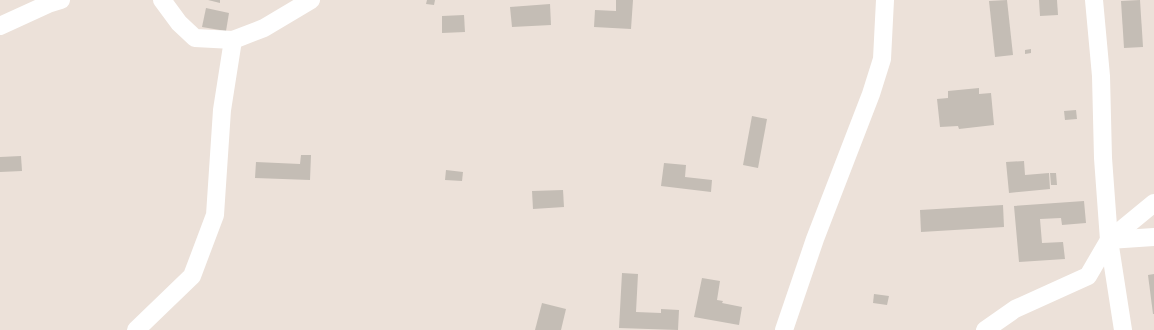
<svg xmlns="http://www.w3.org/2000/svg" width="1154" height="330" font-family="'Source Sans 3',sans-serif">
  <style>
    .building { fill: #c4bdb5 }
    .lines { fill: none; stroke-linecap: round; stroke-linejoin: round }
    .street { stroke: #fff; stroke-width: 18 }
  </style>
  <rect width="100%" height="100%" fill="#ece1d9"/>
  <g class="building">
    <polygon points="208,0 220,0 220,3"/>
    <polygon points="427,0 435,0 434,5 426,4"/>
    <polygon points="616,0 633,0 631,29 594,27 595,10 616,11"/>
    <polygon points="1007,0 1013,55 995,57 989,1"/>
    <polygon points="1039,0 1057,0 1058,15 1040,16"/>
    <polygon points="1140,0 1143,47 1124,48 1121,1"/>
    <polygon points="550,4 551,25 512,27 510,7"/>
    <polygon points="206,8 229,13 226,31 202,27"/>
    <polygon points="464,15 465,32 442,33 442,16"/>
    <polygon points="1031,49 1031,53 1025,54 1025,50"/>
    <polygon points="979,88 979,94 991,93 994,125 959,129 958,126 940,127 937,99 948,98 948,91"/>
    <polygon points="1076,110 1077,119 1065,120 1064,111"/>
    <polygon points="752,116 767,119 758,168 743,165"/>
    <polygon points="301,155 311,155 310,180 255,178 256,162 300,164"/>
    <polygon points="21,156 22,171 0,172 0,157"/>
    <polygon points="1024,161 1025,175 1049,173 1050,189 1009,193 1006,162"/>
    <polygon points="664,163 686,165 685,177 712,180 711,192 661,186"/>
    <polygon points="446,170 463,172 462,181 445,180"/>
    <polygon points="1050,173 1056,173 1057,185 1051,185"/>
    <polygon points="563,190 564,207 533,209 532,191"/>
    <polygon points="1084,201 1086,223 1062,225 1061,218 1040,219 1042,243 1063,242 1065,259 1019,262 1014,206"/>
    <polygon points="1003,205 1004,227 921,232 920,210"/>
    <polygon points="622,273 638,274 636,312 661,313 661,309 679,310 678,330 619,328"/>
    <polygon points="1154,274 1154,314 1153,314 1148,275"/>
    <polygon points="702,278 720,281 717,300 723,301 722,303 742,307 739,325 694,317"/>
    <polygon points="874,294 889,296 887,305 873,303"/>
    <polygon points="542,303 566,309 561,330 535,330"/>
  </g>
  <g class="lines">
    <g class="street">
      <polyline points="162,0 179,23 195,38 233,40 264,28 311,0"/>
      <polyline points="1094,0 1101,76 1103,158 1109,240 1123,330"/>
      <polyline points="0,26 48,4 61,0"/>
      <polyline points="1109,240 1154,237"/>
      <polyline points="136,330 192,276 215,215 222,110 233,40"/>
      <polyline points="784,330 815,239 871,94 882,59 885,0"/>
      <polyline points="985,330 1015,309 1088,276 1109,240 1154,203"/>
    </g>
  </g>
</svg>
